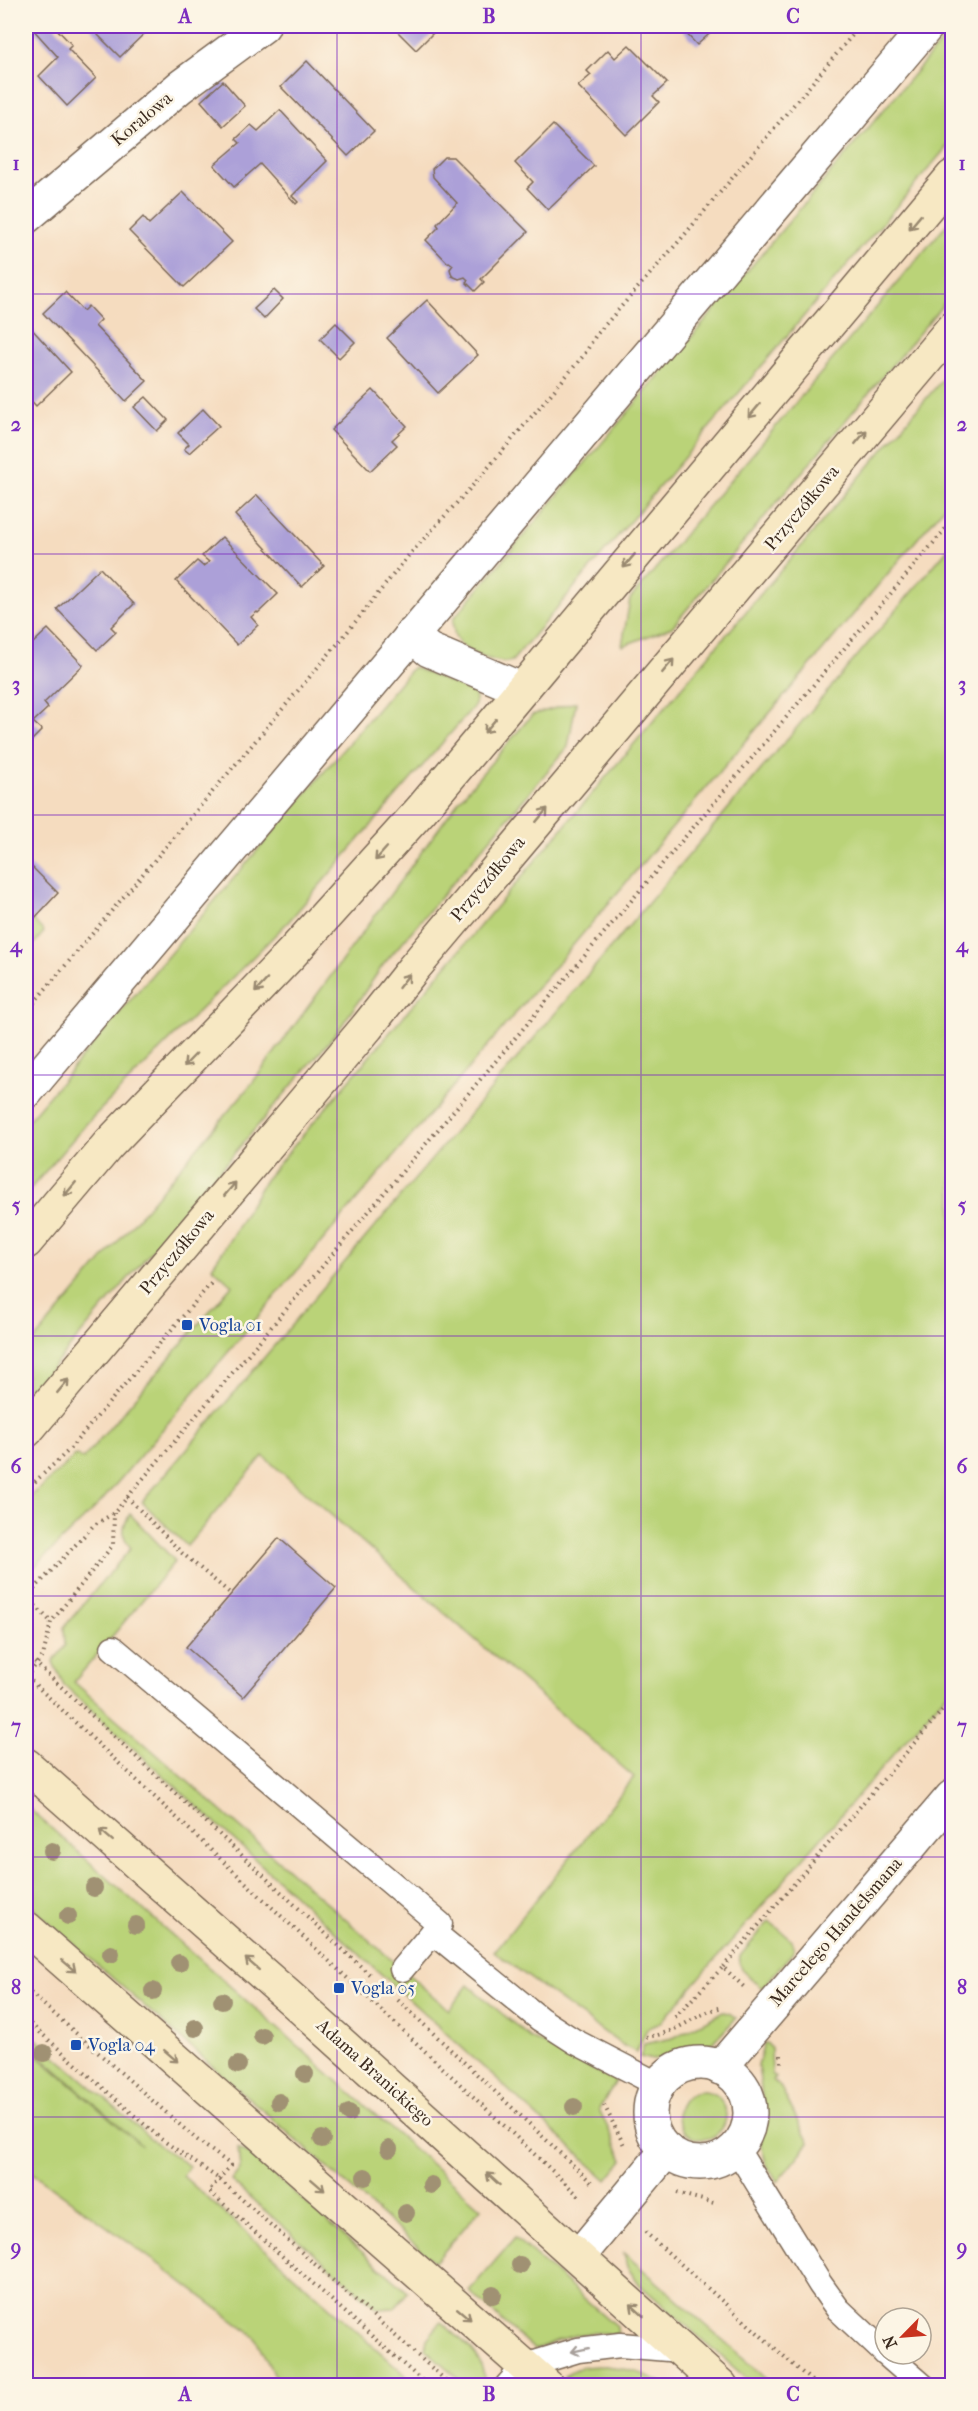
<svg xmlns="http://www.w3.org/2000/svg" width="978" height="2411" font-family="'IM FELL French Canon',serif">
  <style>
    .green { fill: #bad378; stroke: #7a7e4b; stroke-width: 1.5 }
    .building { fill: #aca0d8 }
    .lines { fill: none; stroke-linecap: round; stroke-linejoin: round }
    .lane-casing { stroke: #7c6856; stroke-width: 27 }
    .street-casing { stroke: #7c6856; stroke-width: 36 }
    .secondary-casing { stroke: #7c6856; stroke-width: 36 }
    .path { stroke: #7c6856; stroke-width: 4; stroke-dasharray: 1.5 4.5; stroke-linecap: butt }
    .lane { stroke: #fff; stroke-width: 24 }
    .street { stroke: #fff; stroke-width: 33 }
    .secondary { stroke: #f7e8c3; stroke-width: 33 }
    .tree { fill: #a09173 }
    .oneway { stroke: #998970 }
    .oneway2 { stroke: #a79f9a }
    .grid { fill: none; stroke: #7b2cbf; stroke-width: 1.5; stroke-opacity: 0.55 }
    .transit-dot { fill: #1a4fb4; stroke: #fcf5e5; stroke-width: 2 }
    .labels { text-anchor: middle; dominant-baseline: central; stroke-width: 5; stroke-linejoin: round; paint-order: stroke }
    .street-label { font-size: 18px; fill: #3b2a1e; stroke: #fcf5e5 }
    .transit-label { font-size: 18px; fill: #164399; stroke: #fcf5e5; text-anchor: start }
    .neatline { fill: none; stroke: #7b2cbf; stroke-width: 2 }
    .grid-label { font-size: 20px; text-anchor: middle; font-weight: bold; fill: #7b2cbf }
  </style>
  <rect width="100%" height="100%" fill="#fcf5e5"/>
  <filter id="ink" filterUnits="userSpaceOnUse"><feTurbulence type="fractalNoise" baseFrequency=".0167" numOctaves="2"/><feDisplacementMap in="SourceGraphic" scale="12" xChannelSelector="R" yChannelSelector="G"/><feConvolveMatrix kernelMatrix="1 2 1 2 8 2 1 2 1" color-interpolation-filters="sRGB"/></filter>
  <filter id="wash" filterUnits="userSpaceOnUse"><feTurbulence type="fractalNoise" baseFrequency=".008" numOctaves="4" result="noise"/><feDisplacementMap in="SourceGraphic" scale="24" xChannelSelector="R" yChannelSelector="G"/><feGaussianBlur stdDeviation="1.35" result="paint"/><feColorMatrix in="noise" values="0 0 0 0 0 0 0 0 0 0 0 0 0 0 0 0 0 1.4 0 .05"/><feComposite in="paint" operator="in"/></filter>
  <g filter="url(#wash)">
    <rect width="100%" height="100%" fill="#f5dcbf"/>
    <g class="green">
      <path d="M952 29V141L512 661C498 665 462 652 456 638 453 632 453 626 453 619Z"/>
      <polygon points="952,218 952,294 672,627 622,646 630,599"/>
      <path d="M952 368V498L101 1502 26 1575V1501L76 1455 83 1459 232 1285 212 1267C232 1239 247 1209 265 1180Z"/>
      <polygon points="952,544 952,1687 662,2021 647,2029 636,2052 622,2045 494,1952 634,1777 263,1456 187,1546 142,1502"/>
      <polygon points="413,667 474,693 476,699 475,705 289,921 87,1123 26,1194 26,1123"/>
      <polygon points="576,702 568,747 383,965 338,1031 26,1399 26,1350 253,1082 461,798 532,715"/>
      <polygon points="26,912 44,932 26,953"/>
      <path d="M130 1514 175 1561 74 1682 449 2010 468 1985 531 2038 616 2081 599 2109 623 2160 607 2180 64 1685 53 1662 65 1646 64 1627 131 1548C121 1537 122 1527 130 1514Z"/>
      <polygon points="26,1806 481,2208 435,2262 26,1902"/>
      <path d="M769 1921 792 1940 794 1951 762 1988C752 1979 737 1972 740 1956Z"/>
      <polygon points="723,2012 729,2013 736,2018 712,2044 653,2060 640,2057 644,2044 673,2038"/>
      <polygon points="26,2030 158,2145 189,2166 183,2176 417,2385 279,2385 255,2337 164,2268 26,2168 26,2046 142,2146 26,2043"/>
      <polygon points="764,2043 767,2043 771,2049 772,2074 776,2077 773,2080 781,2088 809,2143 777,2182 767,2165 760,2143 765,2120 758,2065"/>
      <circle cx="702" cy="2115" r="24"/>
      <polygon points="238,2148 258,2161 408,2292 394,2308 378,2309 231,2181 240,2169"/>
      <path d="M515 2238 616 2326 618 2333 614 2335C588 2328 558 2339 535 2350L469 2291Z"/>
      <polygon points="624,2253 774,2385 754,2385 640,2285 627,2267"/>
      <path d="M441 2322C462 2341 486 2355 484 2385H466L425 2349 427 2339Z"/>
      <path d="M606 2366C628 2369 647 2373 665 2385H575L565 2376C575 2365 592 2367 606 2366Z"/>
    </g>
    <g id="blocks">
      <g class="building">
        <polygon points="33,26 54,26 72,45 68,49 96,78 67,106 39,76 58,57 31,27"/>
        <polygon points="89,26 146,26 149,29 120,57"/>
        <polygon points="392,26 440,26 416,50"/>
        <polygon points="679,26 718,26 697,45"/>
        <polygon points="629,45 667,83 653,96 659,102 626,135 578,86 591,75 587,71 608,50 615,58"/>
        <polygon points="307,61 374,131 348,156 281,87"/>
        <polygon points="223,81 245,106 223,126 201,101"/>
        <polygon points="280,110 327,161 292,196 298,202 296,204 260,164 234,187 214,165 240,143 236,139 251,125 258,131"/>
        <polygon points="553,125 594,166 548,210 527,188 533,182 515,163"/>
        <polygon points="444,157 453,157 528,232 481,279 484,282 475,291 466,282 468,280 465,277 459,279 452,276 450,269 453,265 449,262 448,263 426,240 439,227 437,224 457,203 433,177 432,169"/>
        <polygon points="183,192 232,242 184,287 129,231 143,217 149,224"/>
        <polygon points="274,290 283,299 264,319 254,309"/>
        <polygon points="65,292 83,311 88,306 101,320 95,326 147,381 126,401 43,313"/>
        <polygon points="427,300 478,355 438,393 387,338"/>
        <polygon points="336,323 355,342 339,358 320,339"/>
        <polygon points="29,326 71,372 36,406 26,395 26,330"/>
        <polygon points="373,390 407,426 392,440 397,445 370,471 331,430"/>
        <polygon points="146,397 168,420 157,431 134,407"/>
        <polygon points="203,409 219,426 189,453 184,449 189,444 178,433"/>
        <polygon points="257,495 324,566 302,587 235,515"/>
        <polygon points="222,537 278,594 258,613 257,612 251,617 258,625 237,645 176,581 197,561 203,566 209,562 202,556"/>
        <polygon points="100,568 134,604 111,627 116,632 97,650 57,609"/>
        <polygon points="48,629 83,665 44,703 48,708 33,722 42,730 26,746 26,637 32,644"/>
        <polygon points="27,862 58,893 33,920 26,912"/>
        <polygon points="279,1538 336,1588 243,1697 186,1647"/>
      </g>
    </g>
  </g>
  <g filter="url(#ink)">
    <use href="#blocks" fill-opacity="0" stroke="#7c6856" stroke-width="1.5"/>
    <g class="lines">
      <defs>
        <g id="lane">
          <polyline points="113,1648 440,1924 402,1969"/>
          <polyline points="433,1932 540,2019 574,2041 659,2085"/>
          <polyline points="736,2148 820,2284 838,2309 885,2353"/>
          <polyline points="886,2354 923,2386"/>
          <polyline points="507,2386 525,2366 578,2350 620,2345 680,2350"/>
        </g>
        <g id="street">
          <polyline points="26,217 180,87 263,26"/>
          <polyline points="411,635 429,650 521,689"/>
          <polyline points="26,1092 927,26"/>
          <circle cx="700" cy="2113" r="50"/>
          <polyline points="720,2068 952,1797"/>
          <polyline points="579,2256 667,2150"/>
        </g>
        <g id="secondary">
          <polyline points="26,1242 108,1145 291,954 421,810 952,177"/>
          <polyline points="26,1431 367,1027 413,969 952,329"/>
          <polyline points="26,1765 296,2003 721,2386"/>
          <polyline points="26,1928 547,2386"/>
        </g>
      </defs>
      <use href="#lane" class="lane-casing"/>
      <use href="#street" class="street-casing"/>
      <use href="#secondary" class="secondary-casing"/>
      <g class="path">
        <polyline points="26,1012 340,641 409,555 475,483 584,355 596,335 681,239 860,26"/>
        <polyline points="26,1490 67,1452 213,1281"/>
        <polyline points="127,1497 182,1553 231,1594"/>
        <polyline points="27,1597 51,1622"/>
        <polyline points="26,1598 94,1525 114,1513 952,521"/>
        <polyline points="26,1654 370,1975"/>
        <polyline points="26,1677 43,1656 51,1622 113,1545 114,1513"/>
        <polyline points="27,1677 580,2197"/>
        <polyline points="723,1967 952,1699"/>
        <polyline points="26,1989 196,2139 231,2165 209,2191 428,2386"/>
        <polyline points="398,2000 593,2184"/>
        <polyline points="675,2017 723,1967 744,1987"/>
        <polyline points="26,2020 161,2139 219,2179 452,2386"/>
        <path d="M646 2037C681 2033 694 2013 723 2007"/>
        <polyline points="781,2055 781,2064"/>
        <polyline points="604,2105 624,2145"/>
        <polyline points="677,2193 714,2203"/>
        <polyline points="645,2232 817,2386"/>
      </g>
      <use href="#lane" class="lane"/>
      <use href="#street" class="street"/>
      <use href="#secondary" class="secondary"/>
    </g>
    <g class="tree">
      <circle cx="52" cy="1851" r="9"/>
      <circle cx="94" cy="1888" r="9"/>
      <circle cx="68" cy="1916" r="9"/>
      <circle cx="136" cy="1925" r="9"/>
      <circle cx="111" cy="1954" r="9"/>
      <circle cx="179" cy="1963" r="9"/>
      <circle cx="153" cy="1991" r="9"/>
      <circle cx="222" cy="2001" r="9"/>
      <circle cx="195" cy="2028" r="9"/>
      <circle cx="262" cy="2036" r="9"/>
      <circle cx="44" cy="2053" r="9"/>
      <circle cx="238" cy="2065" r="9"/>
      <circle cx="305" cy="2074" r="9"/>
      <circle cx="279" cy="2102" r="9"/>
      <circle cx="574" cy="2107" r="9"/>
      <circle cx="349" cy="2113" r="9"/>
      <circle cx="322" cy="2139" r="9"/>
      <circle cx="389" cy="2149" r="9"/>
      <circle cx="365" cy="2177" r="9"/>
      <circle cx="431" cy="2185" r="9"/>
      <circle cx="406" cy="2213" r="9"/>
      <circle cx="520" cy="2265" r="9"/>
      <circle cx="493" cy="2295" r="9"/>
    </g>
    <defs><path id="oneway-shaft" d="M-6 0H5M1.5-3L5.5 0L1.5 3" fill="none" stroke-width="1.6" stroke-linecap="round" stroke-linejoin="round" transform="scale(1.5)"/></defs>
    <g class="oneway">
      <use href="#oneway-shaft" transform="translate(915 222) rotate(130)"/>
      <use href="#oneway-shaft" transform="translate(754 411) rotate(130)"/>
      <use href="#oneway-shaft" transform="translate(861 437) rotate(-50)"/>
      <use href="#oneway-shaft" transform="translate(629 561) rotate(130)"/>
      <use href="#oneway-shaft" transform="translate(668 666) rotate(-50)"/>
      <use href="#oneway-shaft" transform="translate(490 726) rotate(130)"/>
      <use href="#oneway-shaft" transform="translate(542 815) rotate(-50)"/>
      <use href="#oneway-shaft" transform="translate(381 854) rotate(132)"/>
      <use href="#oneway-shaft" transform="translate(404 981) rotate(-52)"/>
      <use href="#oneway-shaft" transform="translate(261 986) rotate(133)"/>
      <use href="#oneway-shaft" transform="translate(190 1060) rotate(134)"/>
      <use href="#oneway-shaft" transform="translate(70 1189) rotate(130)"/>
      <use href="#oneway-shaft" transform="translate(230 1189) rotate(-50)"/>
      <use href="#oneway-shaft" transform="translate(63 1386) rotate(-50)"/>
      <use href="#oneway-shaft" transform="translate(106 1835) rotate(-139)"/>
      <use href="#oneway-shaft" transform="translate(252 1964) rotate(-139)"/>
      <use href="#oneway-shaft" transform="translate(69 1966) rotate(41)"/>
      <use href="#oneway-shaft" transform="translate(171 2056) rotate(41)"/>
      <use href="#oneway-shaft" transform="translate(493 2179) rotate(-138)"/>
      <use href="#oneway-shaft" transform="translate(318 2185) rotate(41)"/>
      <use href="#oneway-shaft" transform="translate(637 2310) rotate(-137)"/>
      <use href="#oneway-shaft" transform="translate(464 2314) rotate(40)"/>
    </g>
    <use class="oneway2" href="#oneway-shaft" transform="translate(580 2350) rotate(168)"/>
  </g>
  <path class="grid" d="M337 26V2386M641 26V2386M26 294H952M26 554H952M26 815H952M26 1075H952M26 1336H952M26 1596H952M26 1857H952M26 2117H952"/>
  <g class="transit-dot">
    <rect x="181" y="1319" width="12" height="12" rx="3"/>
    <rect x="333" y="1982" width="12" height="12" rx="3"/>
    <rect x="70" y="2039" width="12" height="12" rx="3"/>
  </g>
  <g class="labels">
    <g class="street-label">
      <text transform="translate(142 119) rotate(-40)">Koralowa</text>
      <text transform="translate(802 508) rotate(-50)">Przyczółkowa</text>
      <text transform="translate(488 879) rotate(-50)">Przyczółkowa</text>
      <text transform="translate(177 1252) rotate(-50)">Przyczółkowa</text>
      <text transform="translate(836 1932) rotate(-49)">Marcelego Handelsmana</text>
      <text transform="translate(375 2073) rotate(42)">Adama Branickiego</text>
    </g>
    <g class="transit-label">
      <text x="199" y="1325">Vogla 01</text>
      <text x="351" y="1988">Vogla 05</text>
      <text x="88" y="2045">Vogla 04</text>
    </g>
  </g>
  <rect width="978" height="2411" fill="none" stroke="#fcf5e5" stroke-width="66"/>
  <g transform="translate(903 2336) rotate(245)"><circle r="28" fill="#fcf5e5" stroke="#afa495" stroke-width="1.5"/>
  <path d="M0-4.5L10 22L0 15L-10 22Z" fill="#c8321e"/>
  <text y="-9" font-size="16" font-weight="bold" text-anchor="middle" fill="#3b2a1e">N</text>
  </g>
  <rect x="33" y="33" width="912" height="2345" class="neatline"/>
  <g class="grid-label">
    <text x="185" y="23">A</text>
    <text x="489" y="23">B</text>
    <text x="793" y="23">C</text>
    <text x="16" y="170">1</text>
    <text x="962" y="170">1</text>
    <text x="16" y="431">2</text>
    <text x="962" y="431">2</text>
    <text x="16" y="691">3</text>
    <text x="962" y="691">3</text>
    <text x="16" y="952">4</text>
    <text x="962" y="952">4</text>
    <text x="16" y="1212">5</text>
    <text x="962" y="1212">5</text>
    <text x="16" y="1473">6</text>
    <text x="962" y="1473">6</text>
    <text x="16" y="1733">7</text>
    <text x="962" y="1733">7</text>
    <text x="16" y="1994">8</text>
    <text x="962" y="1994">8</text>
    <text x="16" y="2255">9</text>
    <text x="962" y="2255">9</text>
    <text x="185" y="2401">A</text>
    <text x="489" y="2401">B</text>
    <text x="793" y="2401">C</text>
  </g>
</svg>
